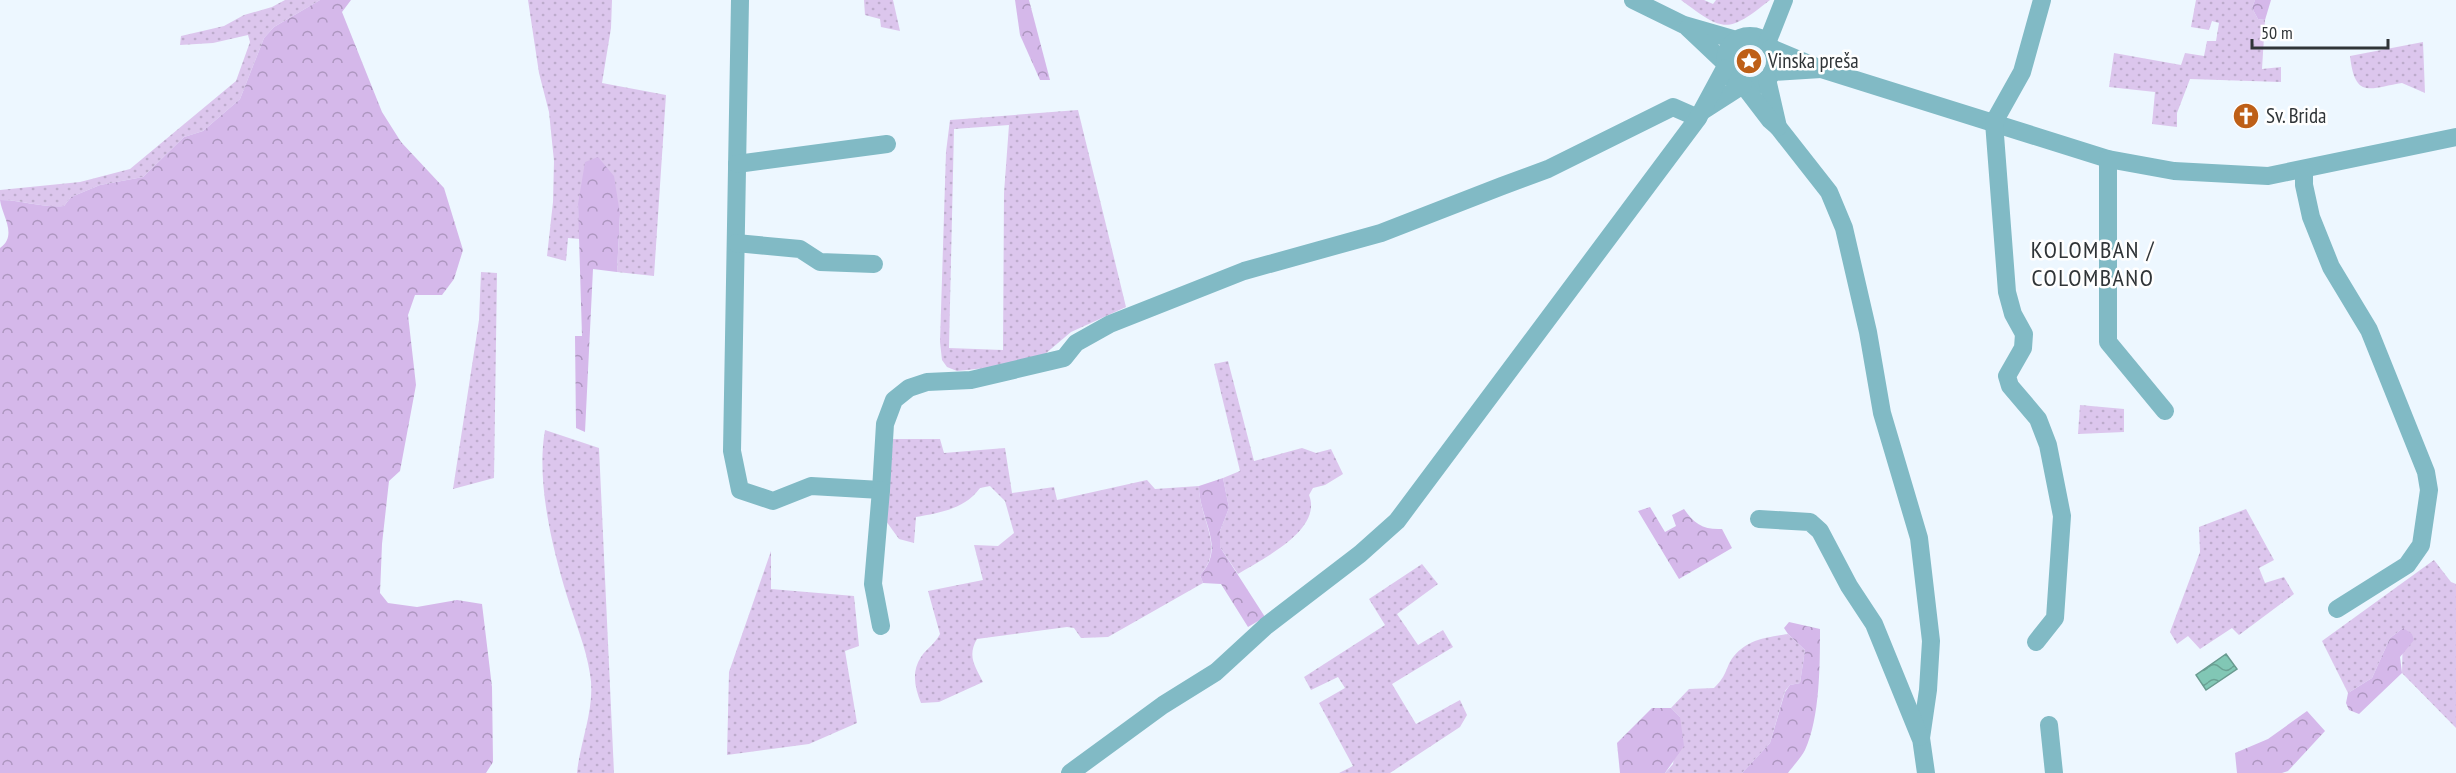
<svg xmlns="http://www.w3.org/2000/svg" width="2456" height="773" font-family="'PT Sans Narrow',sans-serif">
<defs>
<pattern id="grass-dots" width="8" height="8" patternUnits="userSpaceOnUse" patternTransform="scale(1.5)"><rect width="8" height="8" fill="#dcc6ed"/><path d="M2 2h.1M6 6h.1" fill="none" stroke="#bdabcc" stroke-width="1.8" stroke-linecap="round"/></pattern>
<pattern id="forest-crowns" width="20" height="18" patternUnits="userSpaceOnUse" patternTransform="scale(1.5)"><rect width="20" height="18" fill="#d5b8ea"/><path d="M2 6a3 3 0 1 1 6 0M12 15a3 3 0 1 1 6 0" fill="none" stroke="#ad96bf"/></pattern>
<pattern id="water-waves" width="16" height="10" patternUnits="userSpaceOnUse" patternTransform="scale(1.5)"><rect width="16" height="10" fill="#81c7b5"/><path d="M0 5q4-4 8 0t8 0" fill="none" stroke="#6aa294"/></pattern>
</defs>
<rect width="100%" height="100%" fill="#edf7ff"/>
<g fill="url(#grass-dots)" fill-rule="evenodd">
<path d="M 285,0 L 320,0 L 274,27 L 264,38 L 240,99 L 203,131 L 184,137 L 143,177 L 100,185 L 71,197 L 64,206 C 40,208 25,200 0,200 L 0,190 L 80,182 L 130,169 L 236,81 L 250,42 L 248,35 L 213,43 L 180,45 L 181,36 L 224,26 L 244,15 L 272,7 Z"/>
<polygon points="528,0 612,0 611,28 602,83 666,95 654,276 617,272 620,214 578,204 580,239 568,238 566,261 547,256 553,202 554,161 549,112 539,73"/>
<polygon points="864,0 893,0 900,31 881,27 880,19 865,15"/>
<path d="M 1681,0 L 1704,0 L 1713,4 L 1716,0 L 1770,0 C 1727,34 1724,32 1681,0 Z"/>
<polygon points="2196,0 2255,0 2252,8 2258,19 2265,20 2262,69 2281,67 2281,82 2190,79 2177,113 2177,127 2152,124 2155,92 2109,87 2114,53 2181,65 2185,53 2204,56 2207,41 2216,41 2219,23 2212,21 2209,30 2191,27"/>
<path d="M 2423,42 L 2425,93 L 2402,83 C 2370,88 2355,100 2350,56 Z"/>
<path d="M 1078,110 L 1126,307 L 1071,332 L 1045,354 L 1005,366 L 957,371 L 947,367 L 942,360 L 940,342 L 946,152 L 950,120 ZM 1009,125 L 1004,193 L 1003,350 L 949,348 L 954,129 Z"/>
<polygon points="481,272 497,273 494,478 453,489 479,320"/>
<path d="M 1228,361 L 1254,461 L 1302,448 L 1316,453 L 1331,449 L 1343,474 L 1325,485 L 1313,488 L 1309,495 C 1323,530 1262,559 1238,574 L 1220,547 L 1220,531 L 1229,508 L 1223,478 L 1240,471 L 1214,364 Z"/>
<polygon points="2080,405 2124,409 2124,432 2078,434"/>
<path d="M 545,430 L 599,448 L 614,773 L 577,773 C 580,741 596,707 590,674 C 586,647 575,622 567,596 C 552,547 536,481 545,430 Z"/>
<path d="M 893,439 L 940,439 L 944,453 L 1005,448 L 1012,493 L 1054,487 L 1057,500 L 1147,480 L 1155,489 L 1199,486 C 1199,520 1226,547 1200,575 L 1203,583 L 1108,637 L 1081,638 L 1074,628 L 1067,627 L 977,639 C 967,656 975,666 983,682 L 939,702 L 921,703 C 915,688 911,672 921,657 C 927,648 935,644 940,634 L 928,591 L 983,580 L 974,545 L 998,546 L 1014,533 L 1005,501 L 990,486 L 980,488 C 965,509 939,513 916,517 L 914,543 L 899,539 L 886,521 Z"/>
<polygon points="2246,509 2274,560 2259,568 2265,583 2284,577 2294,594 2239,635 2232,628 2200,649 2188,636 2177,644 2170,632 2200,552 2199,527"/>
<polygon points="771,551 771,589 854,596 859,646 845,651 857,723 809,744 727,755 729,672"/>
<polygon points="2434,560 2451,582 2456,584 2456,728 2402,673 2403,628 2390,638 2372,678 2348,693 2322,641"/>
<polygon points="1422,564 1438,584 1397,614 1418,645 1443,630 1453,647 1392,684 1416,724 1460,700 1467,715 1460,727 1390,773 1339,773 1353,766 1319,703 1345,688 1338,677 1311,690 1304,677 1385,625 1369,599"/>
<path d="M 1788,634 L 1805,650 L 1800,683 L 1790,685 L 1785,691 L 1770,743 L 1742,773 L 1665,773 L 1673,764 L 1680,717 L 1671,708 L 1689,689 L 1714,688 C 1728,675 1726,665 1734,656 C 1748,639 1768,637 1788,634 Z"/>
</g>
<g fill="url(#forest-crowns)">
<path d="M 320,0 L 351,0 L 342,12 L 382,112 L 401,142 L 444,188 L 463,250 L 454,279 L 442,295 L 415,295 L 408,315 L 416,385 L 400,471 L 389,481 L 382,544 L 380,593 L 388,603 L 417,607 L 457,600 L 482,604 L 492,687 L 493,762 L 486,773 L 0,773 L 0,248 C 18,235 2,216 0,200 C 23,200 41,208 64,206 L 71,197 L 100,185 L 143,177 L 184,137 L 203,131 L 240,99 L 264,38 L 274,27 Z"/>
<polygon points="1015,0 1029,0 1050,80 1040,80 1020,35"/>
<polygon points="2255,0 2271,0 2265,20 2258,19 2252,8"/>
<polygon points="598,157 614,176 620,214 617,272 593,269 585,432 576,428 575,336 582,336 578,204 585,162"/>
<path d="M 1223,478 L 1229,508 L 1220,531 L 1220,547 L 1265,617 L 1248,627 L 1221,584 L 1203,583 L 1200,575 C 1227,547 1199,520 1199,486 Z"/>
<path d="M 1650,507 L 1665,532 L 1676,526 L 1672,515 L 1684,509 C 1694,524 1704,530 1722,529 L 1732,548 L 1679,579 L 1638,511 Z"/>
<path d="M 1789,622 L 1820,629 C 1820,664 1820,718 1805,750 C 1801,758 1793,766 1788,773 L 1742,773 L 1770,743 L 1785,692 L 1790,685 L 1800,683 L 1805,650 L 1788,634 L 1784,628 Z"/>
<polygon points="2403,628 2412,634 2414,640 2400,657 2402,673 2359,714 2349,710 2346,703 2348,693 2372,678 2390,638"/>
<polygon points="1652,708 1671,708 1680,717 1684,746 1665,773 1620,773 1617,743"/>
<polygon points="2307,711 2325,731 2288,771 2282,773 2237,773 2235,753 2268,739"/>
</g>
<polygon fill="url(#water-waves)" stroke="#699b90" stroke-width="1.5" points="2226,654 2237,669 2206,690 2196,675"/>
<g fill="none" stroke-linecap="round" stroke-linejoin="round">
<g stroke="#81bac5" stroke-width="18">
<polyline points="740,0 732,451 740,490 773,501 811,486 881,490 885,424 894,400 909,388 927,382 971,380 1064,358 1076,343 1110,324 1244,271 1381,233 1502,186 1548,169 1673,107 1698,118"/>
<polyline points="1633,0 1684,25 1736,40"/>
<polyline points="1688,28 1725,63"/>
<circle cx="1750" cy="61" r="25"/>
<polyline points="1767,43 1784,0"/>
<polyline points="1771,48 1821,69 2108,159 2174,171 2268,176 2456,137"/>
<polyline points="1772,72 1821,69"/>
<polyline points="1767,79 1778,127 1829,192 1844,228 1868,332 1882,413 1919,538 1931,641 1928,690 1921,738 1926,773"/>
<polyline points="1744,86 1770,120 1778,127"/>
<polyline points="1704,110 1743,85"/>
<polyline points="2108,159 2108,342 2165,411"/>
<polyline points="737,164 887,144"/>
<polyline points="2304,171 2304,185 2311,217 2331,267 2369,330 2426,472 2429,490 2421,545 2407,565 2337,609"/>
<polyline points="736,243 800,249 820,262 874,264"/>
<polyline points="881,490 873,584 881,626"/>
<polyline points="1759,519 1810,522 1820,531 1849,586 1874,624 1920,737"/>
<polyline points="2036,642 2055,618 2062,516 2048,445 2038,419 2010,386 2007,376 2023,348 2024,334 2013,314 2007,292 1994,122 2022,72 2042,0"/>
<polyline points="2049,725 2054,773"/>
<polyline points="1070,773 1163,705 1216,672 1266,626 1360,554 1397,521 1698,118 1725,68"/>
</g>
</g>
<defs>
<symbol id="sight-disc" viewBox="-11 -11 22 22"><circle r="9.5" fill="#be5f17" stroke="#fff"/><path d="M0-6L1.8-2.2L6-1.7L2.9 1.2L3.7 5.4L0 3.3L-3.7 5.4L-2.9 1.2L-6-1.7L-1.8-2.2Z" fill="#fff"/></symbol>
<symbol id="church-disc" viewBox="-11 -11 22 22"><circle r="9.5" fill="#be5f17" stroke="#fff"/><path d="M-1.2-6h2.4v3.5h3.3v2.4h-3.3V6h-2.4V-.1h-3.3v-2.4h3.3Z" fill="#fff"/></symbol>
</defs>
<g fill-rule="evenodd">
<use href="#sight-disc" x="1734" y="46" width="30" height="30"/>
<use href="#church-disc" x="2231" y="101" width="30" height="30"/>
</g>
<g text-anchor="middle" stroke-width="5" stroke-linejoin="round" paint-order="stroke">
<g font-size="21" fill="#303538" stroke="#fff" text-anchor="start">
<text x="1768" y="68">Vinska preša</text>
<text x="2266" y="123">Sv. Brida</text>
</g>
<g font-size="24" letter-spacing="1.5" fill="#303538" stroke="#fff">
<text x="2093" y="258">KOLOMBAN /<tspan x="2093" dy="28">COLOMBANO</tspan></text>
</g>
</g>
<path d="M2252 39v9h136v-9" fill="none" stroke="#303538" stroke-width="3"/>
<text x="2261" y="39" font-size="18" fill="#303538" stroke="#ffffff" stroke-width="4.5" paint-order="stroke">50 m</text>
</svg>
